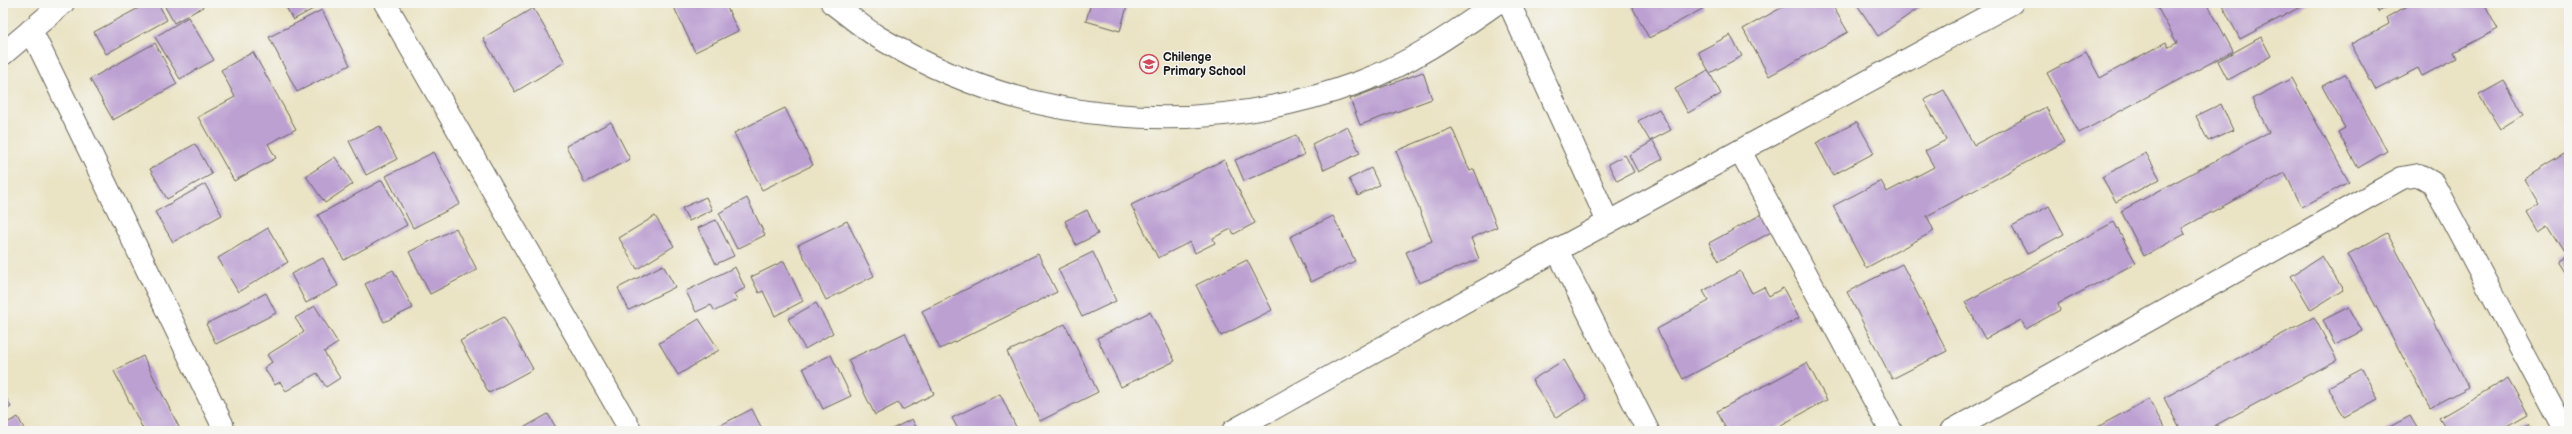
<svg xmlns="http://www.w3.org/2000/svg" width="2572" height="434" font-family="'Balsamiq Sans',sans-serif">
<rect width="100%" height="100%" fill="#f6f6f2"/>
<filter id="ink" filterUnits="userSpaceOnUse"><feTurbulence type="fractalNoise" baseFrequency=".025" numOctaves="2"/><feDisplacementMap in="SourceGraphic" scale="8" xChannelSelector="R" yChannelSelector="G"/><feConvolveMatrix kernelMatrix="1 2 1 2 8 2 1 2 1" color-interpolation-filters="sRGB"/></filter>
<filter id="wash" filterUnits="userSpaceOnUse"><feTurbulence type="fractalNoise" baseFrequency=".012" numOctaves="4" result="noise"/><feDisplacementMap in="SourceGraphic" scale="16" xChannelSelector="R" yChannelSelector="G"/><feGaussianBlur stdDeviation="0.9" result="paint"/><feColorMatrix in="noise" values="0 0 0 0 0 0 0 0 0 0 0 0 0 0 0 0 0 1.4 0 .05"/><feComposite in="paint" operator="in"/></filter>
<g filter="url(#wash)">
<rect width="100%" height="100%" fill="#eae3c4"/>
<g id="blocks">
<g fill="#bca0d2">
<polygon points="148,3 158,3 167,20 106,54 94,32"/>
<polygon points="163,3 200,3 203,7 174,23"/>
<polygon points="284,3 324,3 293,20"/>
<polygon points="672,3 725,3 738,31 695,52"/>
<polygon points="1091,3 1128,3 1120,31 1086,21"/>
<polygon points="1630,3 1701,3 1704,8 1649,38"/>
<polygon points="1790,3 1831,3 1848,32 1769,76 1743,29"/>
<polygon points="1856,3 1926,3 1878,36"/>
<polygon points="2155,3 2207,3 2233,51 2079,133 2047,73 2086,52 2100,78 2166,42 2169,47 2177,43"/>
<polygon points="2221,3 2308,3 2240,39"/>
<polygon points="2374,3 2396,3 2378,12"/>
<polygon points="2413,3 2484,3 2498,29 2454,52 2457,58 2422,76 2418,68 2376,90 2351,44 2389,24 2387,17"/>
<polygon points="533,8 565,62 515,92 483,38"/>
<polygon points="322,10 350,65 297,92 269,37"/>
<polygon points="188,17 214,60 180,79 155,37"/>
<polygon points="1730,35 1742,56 1710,73 1698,52"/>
<polygon points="2261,37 2271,56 2228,80 2218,61"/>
<polygon points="155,43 177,84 113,120 90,79"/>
<polygon points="253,52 296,129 268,144 276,158 234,181 198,117 235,97 221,70"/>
<polygon points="1708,70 1721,94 1688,113 1675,89"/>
<polygon points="1423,72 1432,99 1360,125 1350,99"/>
<polygon points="2345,74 2387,151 2358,168 2338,132 2345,128 2322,86"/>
<polygon points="2292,78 2349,182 2302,207 2285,173 2182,228 2185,234 2144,256 2121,211 2269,132 2252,99"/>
<polygon points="2504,81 2524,114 2500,129 2479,95"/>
<polygon points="1944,90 1974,145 2046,107 2064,142 1927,216 1934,231 1866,268 1833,206 1881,181 1887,192 1934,167 1925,151 1946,140 1924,100"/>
<polygon points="2221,104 2233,130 2208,141 2196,116"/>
<polygon points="785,108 813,165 762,190 734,133"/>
<polygon points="1659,109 1671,130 1650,141 1638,121"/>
<polygon points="611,122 630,159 585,183 566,146"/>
<polygon points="1857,122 1874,153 1833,175 1816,143"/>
<polygon points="380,126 397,159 366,175 349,141"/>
<polygon points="1347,126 1360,153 1324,170 1312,144"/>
<polygon points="1452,128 1470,171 1474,169 1497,227 1471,238 1479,259 1419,283 1406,252 1432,241 1396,151"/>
<polygon points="1296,135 1304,155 1244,181 1235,160"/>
<polygon points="1653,141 1663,159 1638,172 1629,155"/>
<polygon points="195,144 212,174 167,199 150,169"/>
<polygon points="2569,151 2569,278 2559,262 2567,257 2547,225 2538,231 2527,212 2539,204 2524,179"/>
<polygon points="434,152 460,204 413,228 386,176"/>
<polygon points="2146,153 2160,179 2116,202 2102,177"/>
<polygon points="1625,155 1634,172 1617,181 1608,164"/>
<polygon points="335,157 353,184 325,203 306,176"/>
<polygon points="1224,160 1255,223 1234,234 1231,229 1213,238 1215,243 1195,253 1190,242 1158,258 1131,205"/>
<polygon points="1371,168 1379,185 1358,196 1349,179"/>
<polygon points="382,180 407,225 344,260 318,215"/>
<polygon points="205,184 222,215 173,242 155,212"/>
<polygon points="706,197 712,210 689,221 682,208"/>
<polygon points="747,198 765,235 737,249 719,213"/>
<polygon points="2049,206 2064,234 2027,254 2012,226"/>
<polygon points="1087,210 1098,234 1076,245 1065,221"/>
<polygon points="1764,213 1773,231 1719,261 1709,243"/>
<polygon points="655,216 674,246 637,269 619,238"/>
<polygon points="1333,216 1355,261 1311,282 1290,237"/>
<polygon points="716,220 734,256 716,264 698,228"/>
<polygon points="847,221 874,276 826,300 798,245"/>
<polygon points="2114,222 2136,263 2058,304 2060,310 2026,329 2021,320 1985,339 1965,302"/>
<polygon points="268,228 288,262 238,292 218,258"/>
<polygon points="456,228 477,270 430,294 409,252"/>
<polygon points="2387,233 2469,387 2430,408 2348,254"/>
<polygon points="1093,252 1116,301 1082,317 1058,269"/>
<polygon points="1038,254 1057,292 940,349 922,311"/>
<polygon points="2322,256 2343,290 2311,310 2291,276"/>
<polygon points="323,258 338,286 306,303 291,274"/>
<polygon points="1247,260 1272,310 1221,336 1196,285"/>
<polygon points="784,261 803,301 775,316 763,291 759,293 751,277"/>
<polygon points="1902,264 1947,351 1892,379 1847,292"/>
<polygon points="663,265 675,287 629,310 618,288"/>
<polygon points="735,267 745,288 734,294 737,300 715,311 711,305 696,312 686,291"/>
<polygon points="393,270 413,308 384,322 365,284"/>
<polygon points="1740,271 1752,293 1764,287 1769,296 1783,288 1799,318 1683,379 1657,329 1709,301 1703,291"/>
<polygon points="266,293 276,313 216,344 206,324"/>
<polygon points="816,303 833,333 805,349 788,319"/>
<polygon points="315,306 338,343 324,352 340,378 326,387 317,373 286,391 280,382 275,385 264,368 272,362 267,355 304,332 295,318"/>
<polygon points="2349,307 2362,331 2335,345 2323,320"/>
<polygon points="1150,312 1175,361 1121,387 1097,338"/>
<polygon points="504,317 533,369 489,393 460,341"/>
<polygon points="2314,317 2337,360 2205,431 2181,431 2164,398"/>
<polygon points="699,319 719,350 678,375 659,343"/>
<polygon points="1065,324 1098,392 1040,421 1007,352"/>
<polygon points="905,333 934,394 902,410 898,403 875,415 848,360"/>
<polygon points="831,355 851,396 823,409 803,368"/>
<polygon points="143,356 181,431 144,431 114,371"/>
<polygon points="1564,360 1587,399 1556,418 1532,380"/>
<polygon points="1807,363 1827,400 1770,431 1727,431 1717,411"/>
<polygon points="2362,369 2378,399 2344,417 2328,387"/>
<polygon points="2508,378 2528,414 2498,431 2447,431 2439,418"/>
<polygon points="3,392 11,407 3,411"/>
<polygon points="1000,394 1018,431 959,431 952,418"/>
<polygon points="2149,399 2166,431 2090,431"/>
<polygon points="752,409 763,431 709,431"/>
<polygon points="548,414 558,431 518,431"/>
<polygon points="2410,416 2419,431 2382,431"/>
<polygon points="18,417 25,431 3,431 3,425"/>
<polygon points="912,419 918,431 888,431"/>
<polygon points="2529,423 2534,431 2516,431"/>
</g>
</g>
</g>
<g filter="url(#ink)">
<use href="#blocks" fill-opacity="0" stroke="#646257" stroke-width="1"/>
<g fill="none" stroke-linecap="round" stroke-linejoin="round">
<defs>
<g id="street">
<polyline points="385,3 631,431"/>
<path d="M 832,3 C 847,14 862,27 878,37 C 1025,126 1199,141 1360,82 C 1410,64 1454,33 1497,3"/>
<polyline points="1509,3 1608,222"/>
<polyline points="31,30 222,424 223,431"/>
<polyline points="3,54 63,3"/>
<polyline points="1740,151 1891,431"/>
<polyline points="1557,250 1648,431"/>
<polyline points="1951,431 2402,178 2419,175 2433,183 2565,431"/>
</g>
<polyline id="secondary" points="1233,431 1557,250 2012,3"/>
</defs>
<use href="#street" stroke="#646257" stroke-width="24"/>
<use href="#secondary" stroke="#646257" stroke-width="24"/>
<use href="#street" stroke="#fff" stroke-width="22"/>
<use href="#secondary" stroke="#fff" stroke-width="22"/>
</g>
</g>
<defs>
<symbol id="school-ring" viewBox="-11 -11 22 22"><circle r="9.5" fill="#f6f6f2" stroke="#d1495b" stroke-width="1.5"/><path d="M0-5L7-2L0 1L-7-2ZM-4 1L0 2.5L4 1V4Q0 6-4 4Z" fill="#d1495b"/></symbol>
</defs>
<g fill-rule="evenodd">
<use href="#school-ring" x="1138" y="53" width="22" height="22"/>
</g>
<g text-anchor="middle" stroke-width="3" stroke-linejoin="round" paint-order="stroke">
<g font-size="12" font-weight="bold" fill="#1c1c1c" stroke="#f6f6f2" text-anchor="start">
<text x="1163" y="61">Chilenge<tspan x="1163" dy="14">Primary School</tspan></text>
</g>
</g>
<rect width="2572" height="434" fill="none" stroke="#f6f6f2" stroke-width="16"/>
</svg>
